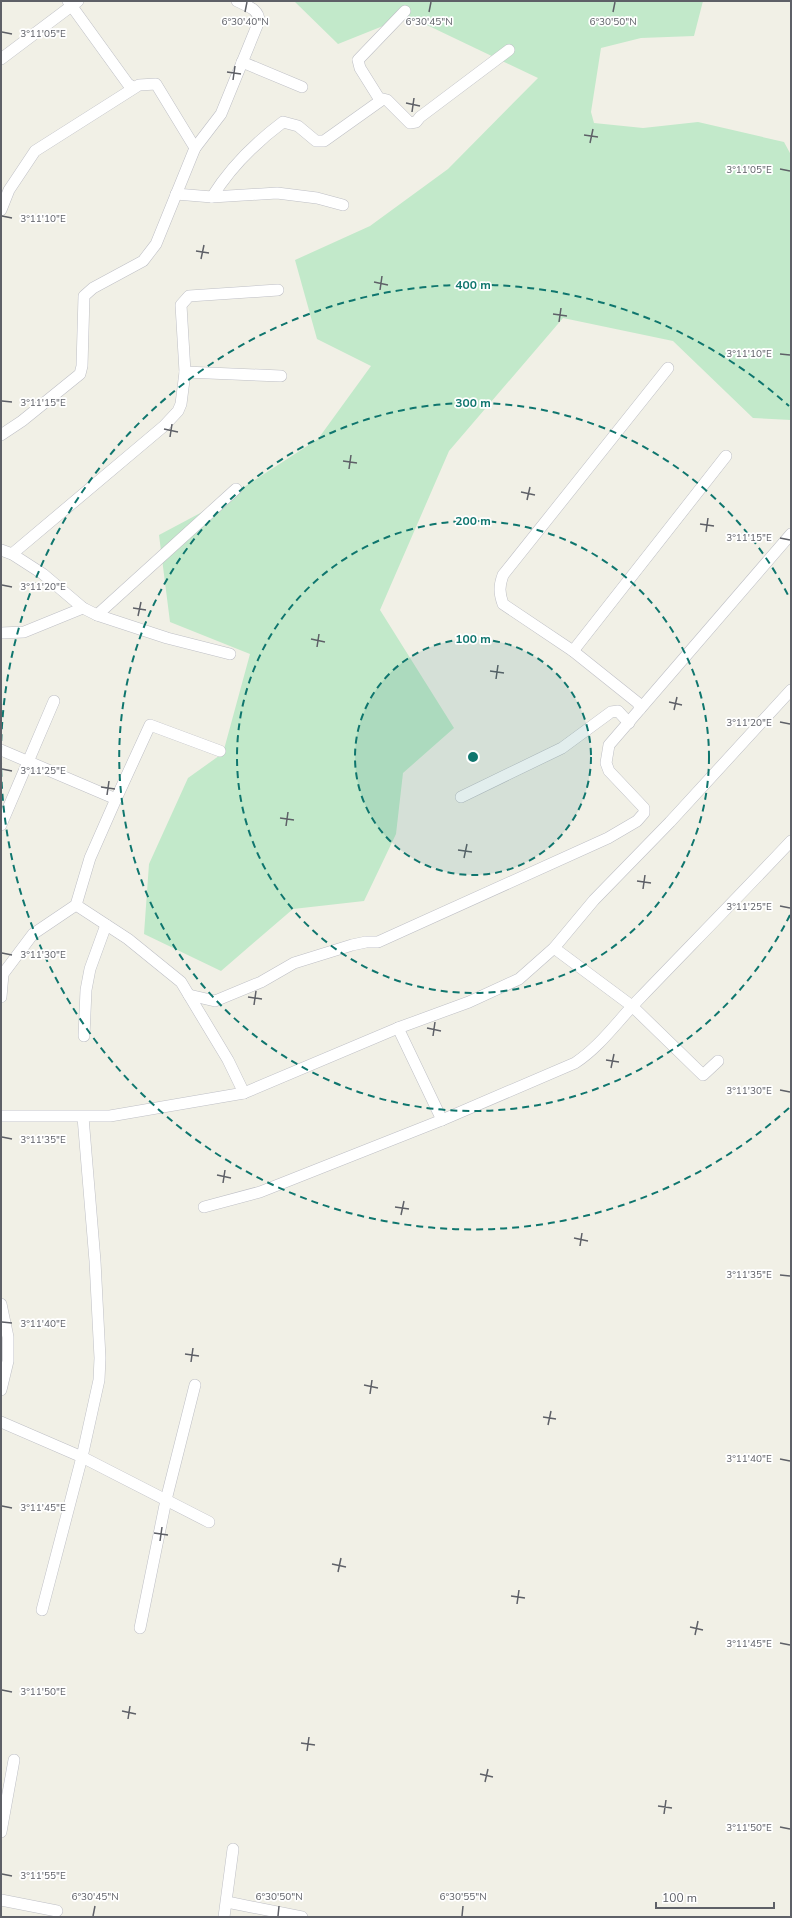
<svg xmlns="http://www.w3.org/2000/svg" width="792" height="1918" font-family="'Nunito Sans',sans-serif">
<rect width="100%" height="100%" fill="#f1f0e6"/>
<polygon fill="#c2e9ca" points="294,1 703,1 694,36 641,38 601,48 591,112 594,123 643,128 698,122 784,142 791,155 791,420 753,418 673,341 563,318 449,451 380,610 454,728 403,773 396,834 364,901 293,909 221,971 144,934 149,864 188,778 223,753 250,654 170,622 159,535 221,502 318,439 371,366 317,339 295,260 370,226 448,169 538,78 408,16 338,44"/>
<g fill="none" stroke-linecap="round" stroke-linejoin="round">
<defs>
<g id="minor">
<polyline points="68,1 128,84 133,87"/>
<polyline points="1,59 78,1"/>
<polyline points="242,62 302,87"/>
<polyline points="380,100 360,68 358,60 405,11"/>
<polyline points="176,194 212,197 277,193 317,198 343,205"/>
<path d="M 212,197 C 230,168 255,143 283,122 L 298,126 L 316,141 L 324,141 L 383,99 L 387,100 L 410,123 L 416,122 L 420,117 L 509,50"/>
<polyline points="1,210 9,190 35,151 139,85 156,84 195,148"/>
<polyline points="185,372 281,376"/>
<path d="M 1,435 L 22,421 L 80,374 L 82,366 L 84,296 L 93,288 L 143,261 L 156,244 L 195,148 L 221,114 L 259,21 C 259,9 247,6 237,1"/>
<polyline points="1,550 12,554 43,574 83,608 97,615 167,638 230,654"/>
<polyline points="12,554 164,426 178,411 181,404 185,372 181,305 189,296 278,290"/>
<polyline points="97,615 236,489"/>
<polyline points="1,633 24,632 83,608"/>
<polyline points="573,651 726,456"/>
<path d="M 640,709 L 638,703 L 573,651 L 503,604 C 499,593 499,586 503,575 L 668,368"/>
<polyline points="1,750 116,799"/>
<polyline points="461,797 562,748 611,712 618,711 629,723"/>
<polyline points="1,825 54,701"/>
<polyline points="76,905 128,939 181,982 228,1060 244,1093"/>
<polyline points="554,948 632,1006 703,1075 718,1061"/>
<polyline points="189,995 215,1001 261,982 294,963 352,945 366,942 378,942 608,838 637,821 644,813 644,808 609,771 606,763 609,745 791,534"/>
<polyline points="1,997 3,974 33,934 76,905 90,858 116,799 150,725 220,751"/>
<polyline points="398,1028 442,1120"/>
<polyline points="84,1036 86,990 90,969 106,925"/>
<polyline points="1,1116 110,1116 244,1093 398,1028 469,1002 519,979 554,948 594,900 670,822 791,690"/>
<path d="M 204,1207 L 260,1192 L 442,1120 L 575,1063 C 601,1046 619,1019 641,997 C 691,945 742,893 791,841"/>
<polyline points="1,1304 8,1337 8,1361 1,1390"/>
<polyline points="1,1422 82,1457 209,1522"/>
<polyline points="42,1610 82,1457 99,1380 100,1358 95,1261 83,1117"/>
<polyline points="140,1628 166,1500 195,1385"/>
<polyline points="1,1832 14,1760"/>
<polyline points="1,1900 57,1911"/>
<polyline points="227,1902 302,1917"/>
<polyline points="224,1917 233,1849"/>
</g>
</defs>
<use href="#minor" stroke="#bebfc5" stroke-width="12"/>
<use href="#minor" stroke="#fff" stroke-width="11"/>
</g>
<path fill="none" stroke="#5e6067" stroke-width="1.5" d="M 245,12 L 247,2M 429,12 L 431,2M 613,12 L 615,2M 2,32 L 12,34M 227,72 L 241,74M 233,80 L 235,66M 406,103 L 420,106M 412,112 L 414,98M 584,135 L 598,137M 590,143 L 593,129M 780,169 L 790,171M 2,216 L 12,218M 196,251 L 209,253M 201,259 L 204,245M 374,282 L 388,285M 380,290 L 382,276M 553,314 L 567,316M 559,322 L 561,308M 780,354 L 790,355M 2,401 L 12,402M 164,429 L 178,432M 170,437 L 172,424M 343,461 L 357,463M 349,469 L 351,455M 521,492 L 535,495M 527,500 L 530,487M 700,524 L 714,526M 706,532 L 708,518M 780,538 L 790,540M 2,585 L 12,587M 133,608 L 146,610M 138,616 L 141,602M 311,639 L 325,642M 317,647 L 319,634M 490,671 L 504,673M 496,679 L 498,665M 669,702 L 682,705M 674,710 L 677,697M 780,722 L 790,724M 2,769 L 12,771M 101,787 L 115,789M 107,795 L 109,781M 280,818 L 294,820M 286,826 L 288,812M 458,850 L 472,852M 464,858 L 467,844M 637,881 L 651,883M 643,889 L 645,875M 780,906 L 790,908M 2,953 L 12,955M 248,997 L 262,999M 254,1005 L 256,991M 427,1028 L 441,1031M 433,1036 L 435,1022M 606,1060 L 619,1062M 611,1068 L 614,1054M 780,1090 L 790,1092M 2,1137 L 12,1139M 217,1175 L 231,1178M 223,1183 L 225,1170M 395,1207 L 409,1209M 401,1215 L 404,1201M 574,1238 L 588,1241M 580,1246 L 582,1233M 780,1275 L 790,1276M 2,1322 L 12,1323M 185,1354 L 199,1356M 191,1362 L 193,1348M 364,1385 L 378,1388M 370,1394 L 372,1380M 543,1417 L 556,1419M 548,1425 L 551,1411M 780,1459 L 790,1461M 2,1506 L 12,1508M 154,1533 L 168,1535M 160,1541 L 162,1527M 332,1564 L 346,1567M 338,1572 L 341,1558M 511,1596 L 525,1598M 517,1604 L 519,1590M 690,1627 L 703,1630M 695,1635 L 698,1621M 780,1643 L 790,1645M 2,1690 L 12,1692M 122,1711 L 136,1714M 128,1719 L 130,1706M 301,1743 L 315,1745M 307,1751 L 309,1737M 480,1774 L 493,1777M 485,1782 L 488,1769M 658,1806 L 672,1808M 664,1814 L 666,1800M 780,1827 L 790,1829M 2,1874 L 12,1876M 93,1916 L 95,1906M 278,1916 L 279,1906M 462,1916 L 463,1906"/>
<circle cx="473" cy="757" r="118" fill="#0f766e" fill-opacity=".12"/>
<g fill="none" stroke="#0f766e" stroke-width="2" stroke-dasharray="7 5">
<circle cx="473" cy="757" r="118"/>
<circle cx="473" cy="757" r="236"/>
<path d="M790 915A354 354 0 1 1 790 599"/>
<path d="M789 1108A472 472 0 0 1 1 761M1 753A472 472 0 0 1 789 406"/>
</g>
<g font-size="10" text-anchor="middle" fill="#5e6067" stroke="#fff" stroke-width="3.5" stroke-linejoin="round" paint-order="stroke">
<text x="245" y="25">6°30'40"N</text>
<text x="429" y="25">6°30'45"N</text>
<text x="613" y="25">6°30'50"N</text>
<text x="43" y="37">3°11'05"E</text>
<text x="749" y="173">3°11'05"E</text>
<text x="43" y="222">3°11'10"E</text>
<text x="749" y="357">3°11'10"E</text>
<text x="43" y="406">3°11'15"E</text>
<text x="749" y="541">3°11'15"E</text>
<text x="43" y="590">3°11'20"E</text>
<text x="749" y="726">3°11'20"E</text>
<text x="43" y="774">3°11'25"E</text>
<text x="749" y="910">3°11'25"E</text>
<text x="43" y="958">3°11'30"E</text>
<text x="749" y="1094">3°11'30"E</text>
<text x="43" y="1143">3°11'35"E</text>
<text x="749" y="1278">3°11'35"E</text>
<text x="43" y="1327">3°11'40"E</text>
<text x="749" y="1462">3°11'40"E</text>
<text x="43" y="1511">3°11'45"E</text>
<text x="749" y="1647">3°11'45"E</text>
<text x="43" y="1695">3°11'50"E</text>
<text x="749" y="1831">3°11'50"E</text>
<text x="43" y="1879">3°11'55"E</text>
<text x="95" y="1900">6°30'45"N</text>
<text x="279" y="1900">6°30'50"N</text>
<text x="463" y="1900">6°30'55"N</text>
</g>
<circle cx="473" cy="757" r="6" fill="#0f766e" stroke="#fff" stroke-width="2"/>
<g font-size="12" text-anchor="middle" font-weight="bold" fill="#0f766e" stroke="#fff" stroke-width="3.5" stroke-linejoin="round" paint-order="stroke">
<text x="473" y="289">400 m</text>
<text x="473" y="407">300 m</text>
<text x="473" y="525">200 m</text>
<text x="473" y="643">100 m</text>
</g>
<rect width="792" height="1918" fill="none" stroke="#5e6067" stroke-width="4"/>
<path d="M656 1902v6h118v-6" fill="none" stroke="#5e6067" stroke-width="2"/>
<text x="662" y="1902" font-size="12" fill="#5e6067" stroke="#ffffff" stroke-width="3" paint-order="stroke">100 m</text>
</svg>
